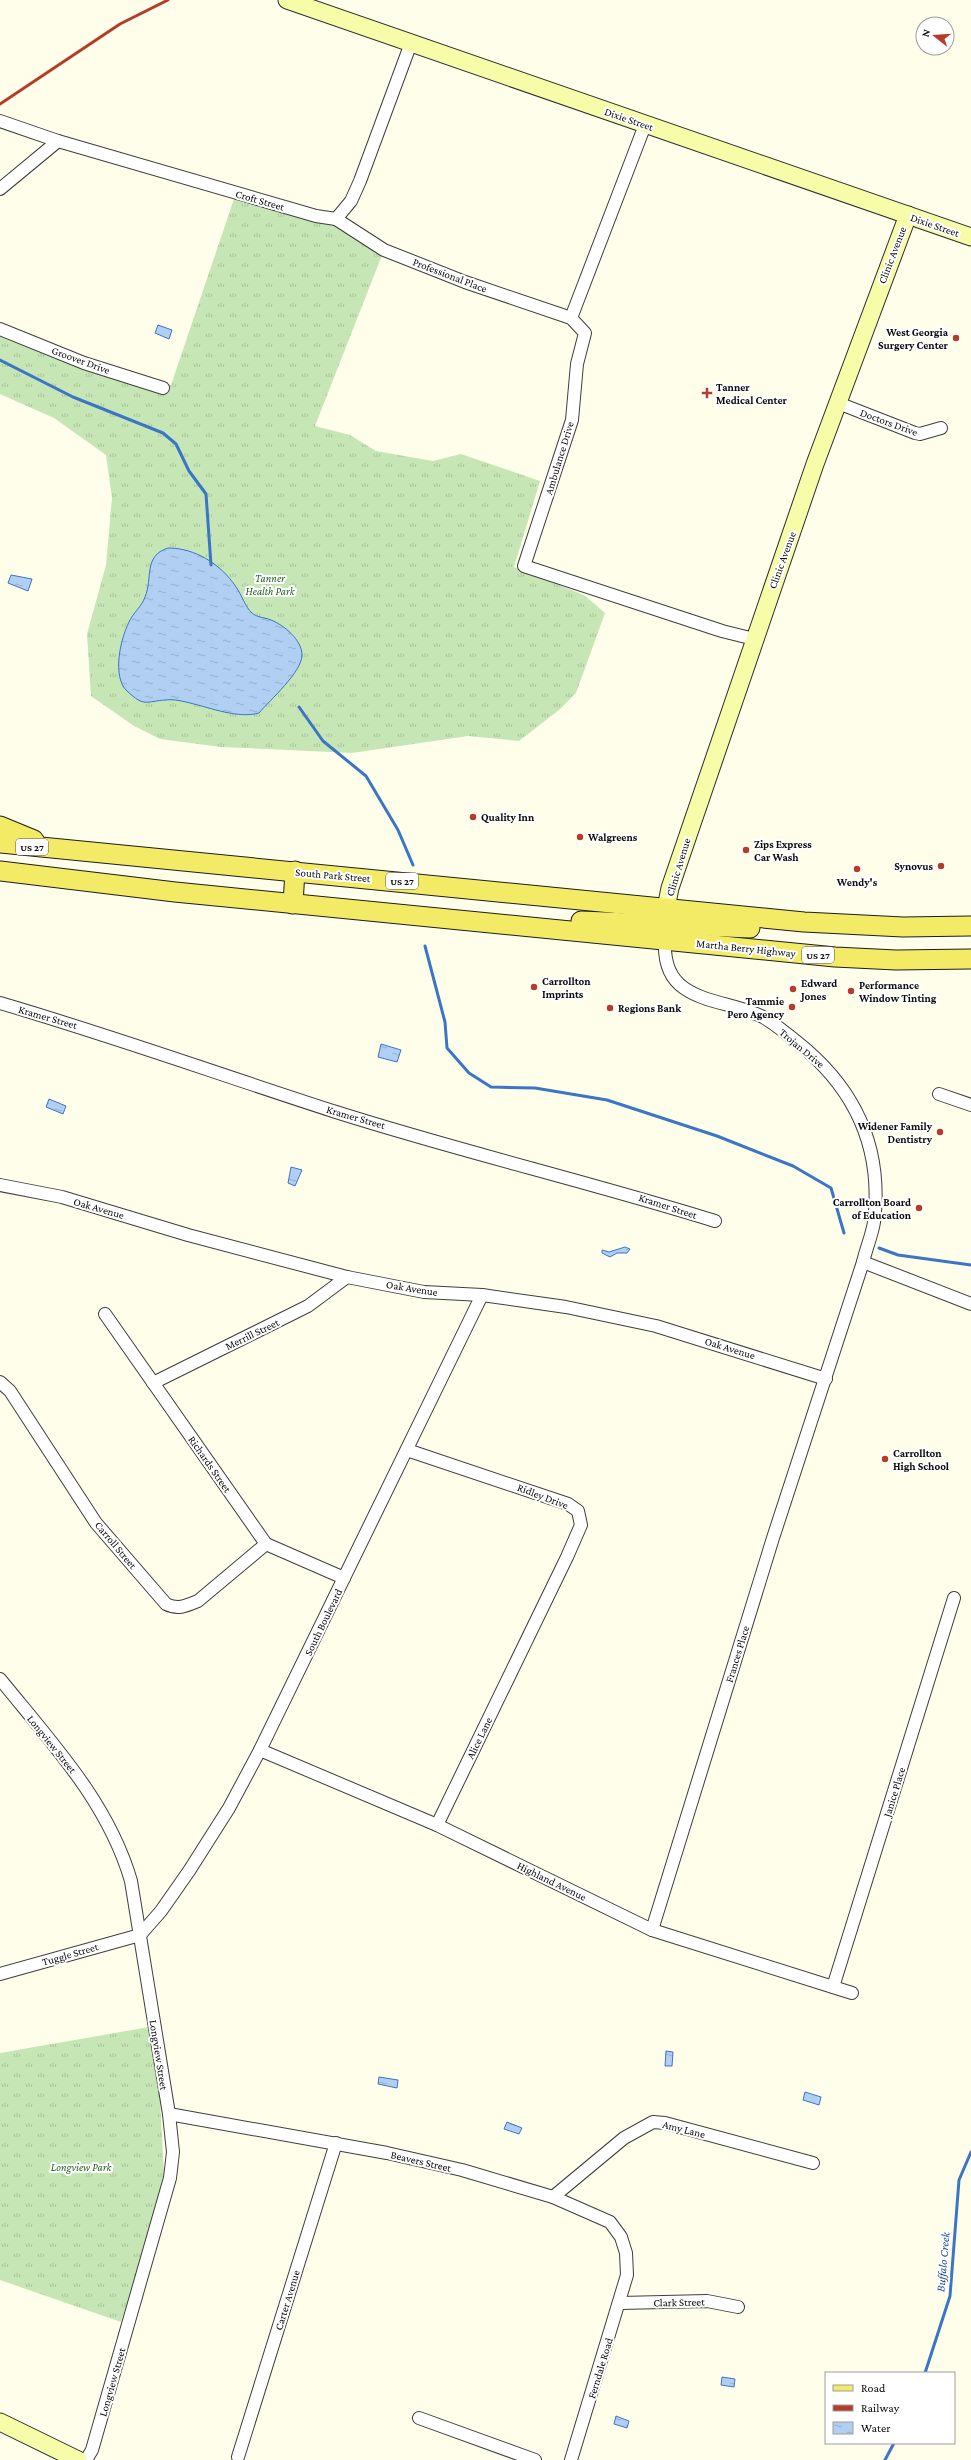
<svg xmlns="http://www.w3.org/2000/svg" width="971" height="2460" font-family="'Crimson Pro',serif">
<defs>
<pattern id="grass-tufts" width="24" height="20" patternUnits="userSpaceOnUse"><rect width="24" height="20" fill="#c6e6b6"/><path d="M3 7l-1-3M5 7V3M7 7l1-3M15 17l-1-3M17 17v-4M19 17l1-3" fill="none" stroke="#a9c49b"/></pattern>
<pattern id="water-ripples" width="26" height="14" patternUnits="userSpaceOnUse"><rect width="26" height="14" fill="#b1cef3"/><path d="M2 4q2-2 4 0t4 0M15 11q2-2 4 0t4 0" fill="none" stroke="#97b0cf"/></pattern>
</defs>
<rect width="100%" height="100%" fill="#fefeea"/>
<g fill="url(#grass-tufts)">
<polygon points="236,193 336,219 384,250 315,426 350,435 376,451 433,461 461,454 540,481 514,567 584,595 605,613 576,693 559,710 519,741 468,736 352,753 221,747 160,739 134,726 91,696 87,634 106,565 112,498 106,455 54,418 0,394 0,330 123,376 171,385"/>
<polygon points="149,2027 160,2100 164,2174 155,2213 121,2322 0,2280 0,2053"/>
</g>
<g fill="url(#water-ripples)" stroke="#3b75c7">
<polygon points="158,325 172,330 169,339 155,333"/>
<path d="M 168,548 C 195,548 221,564 236,587 C 242,595 245,607 252,613 C 258,618 264,617 271,620 C 284,625 302,640 302,655 C 302,672 270,700 259,713 C 239,719 211,708 190,703 C 182,701 174,699 166,700 C 146,701 145,708 127,691 C 112,677 120,640 129,622 C 133,613 142,606 145,597 C 153,578 143,556 168,548 Z"/>
<polygon points="11,575 32,579 28,591 8,583"/>
<polygon points="381,1044 401,1050 397,1062 378,1057"/>
<polygon points="49,1099 66,1106 63,1114 46,1107"/>
<polygon points="291,1167 302,1170 295,1186 288,1183"/>
<polygon points="625,1247 630,1249 627,1253 617,1253 610,1257 602,1253 602,1250 609,1252"/>
<polygon points="666,2051 673,2052 672,2066 665,2066"/>
<polygon points="379,2077 398,2080 397,2088 378,2084"/>
<polygon points="805,2092 821,2097 819,2105 803,2100"/>
<polygon points="507,2122 522,2128 519,2134 504,2129"/>
<polygon points="722,2377 735,2379 734,2387 721,2385"/>
<polygon points="616,2416 629,2421 627,2428 614,2424"/>
</g>
<g fill="none" stroke-linecap="round" stroke-linejoin="round">
<g stroke="#3b75c7" stroke-width="3">
<polyline points="0,360 73,397 163,433 176,444 189,471 206,494 211,565"/>
<polyline points="299,707 323,741 366,776 398,830 413,865"/>
<polyline points="425,946 445,1022 447,1048 469,1073 491,1087 535,1088 607,1100 717,1136 793,1166 831,1188 844,1233"/>
<polyline points="879,1248 898,1255 971,1265"/>
<polyline points="925,2373 950,2296 959,2180 971,2152"/>
<polyline points="885,2460 894,2443"/>
</g>
<defs>
<g id="street">
<polyline points="0,121 58,141 316,216 336,219 384,250 465,282 571,318 585,333 577,364 572,420 524,566 722,631 754,639"/>
<polyline points="0,189 58,141"/>
<polyline points="336,219 351,201 360,181 411,43"/>
<polyline points="571,318 645,125"/>
<polyline points="0,329 84,363 163,388"/>
<polyline points="838,403 915,433 920,434 941,428"/>
<path d="M 0,1003 C 113,1036 224,1076 336,1112 C 462,1152 590,1182 715,1221"/>
<polyline points="939,1094 971,1105"/>
<polyline points="0,1185 62,1197 188,1235 347,1277 424,1292 482,1295 566,1307 656,1326 826,1379"/>
<polyline points="863,1262 971,1304"/>
<polyline points="105,1314 266,1544 344,1578"/>
<path d="M 0,1382 L 10,1391 L 96,1523 L 166,1604 C 178,1610 186,1606 198,1601 L 266,1544"/>
<polyline points="153,1383 308,1306 347,1277"/>
<polyline points="407,1450 568,1504 578,1511 581,1525 567,1557 437,1825"/>
<path d="M 0,1679 C 51,1742 108,1802 131,1881 L 169,2114 L 173,2152 L 170,2178 L 92,2450 L 86,2460"/>
<polyline points="260,1750 437,1825 652,1930 852,1993"/>
<path d="M 652,1930 L 773,1538 L 863,1262 C 866,1249 872,1235 874,1222 C 883,1147 855,1088 797,1042 C 786,1033 775,1024 763,1017 C 738,1004 707,1004 684,988 C 668,977 664,958 665,940"/>
<polyline points="0,1974 140,1935 161,1911 189,1871 229,1808 260,1750 482,1295"/>
<polyline points="833,1987 954,1598"/>
<polyline points="169,2114 387,2153 462,2170 553,2197 610,2222 621,2237 626,2253 627,2275 571,2460"/>
<polyline points="553,2197 624,2138 653,2122 665,2123 813,2163"/>
<polyline points="620,2303 707,2301 738,2307"/>
<polyline points="419,2418 535,2460"/>
<polyline points="238,2457 336,2143"/>
</g>
<g id="secondary">
<polyline points="287,0 971,237"/>
<polyline points="666,908 670,888 815,464 908,215"/>
<polyline points="0,2422 78,2460"/>
</g>
<g id="primary">
<polyline points="0,826 34,840"/>
<polyline points="0,843 804,922 903,927 971,926"/>
<polyline points="0,871 175,892 835,957 896,960 971,959"/>
<polyline points="293,904 295,871"/>
<polyline points="581,921 750,928"/>
</g>
</defs>
<use href="#street" stroke="#3e3e3e" stroke-width="14"/>
<use href="#secondary" stroke="#2d2d2d" stroke-width="19"/>
<use href="#primary" stroke="#1c1c1c" stroke-width="21"/>
<use href="#street" stroke="#fff" stroke-width="12"/>
<use href="#secondary" stroke="#f6fca7" stroke-width="17"/>
<use href="#primary" stroke="#f3ea65" stroke-width="19"/>
<polyline stroke="#b43c29" stroke-width="3" points="0,104 120,24 168,0"/>
</g>
<g fill="#b43c29" stroke="#fff" stroke-width="1.5">
<circle cx="956" cy="338" r="4"/>
<path d="M705 387h4v4h4v4h-4v4h-4v-4h-4v-4h4z"/>
<circle cx="473" cy="817" r="4"/>
<circle cx="580" cy="837" r="4"/>
<circle cx="746" cy="850" r="4"/>
<circle cx="941" cy="866" r="4"/>
<circle cx="857" cy="869" r="4"/>
<circle cx="534" cy="987" r="4"/>
<circle cx="793" cy="989" r="4"/>
<circle cx="851" cy="991" r="4"/>
<circle cx="792" cy="1007" r="4"/>
<circle cx="610" cy="1008" r="4"/>
<circle cx="940" cy="1132" r="4"/>
<circle cx="919" cy="1208" r="4"/>
<circle cx="885" cy="1459" r="4"/>
</g>
<g text-anchor="middle" stroke-width="4" stroke-linejoin="round" paint-order="stroke">
<g fill="#fff" stroke="#545454" stroke-width="1">
<rect x="16" y="839" width="32" height="16" rx="3"/>
<rect x="386" y="873" width="32" height="16" rx="3"/>
<rect x="802" y="947" width="32" height="16" rx="3"/>
</g>
<g font-size="10" font-weight="bold" fill="#0b0b0b">
<text x="32" y="851">US 27</text>
<text x="402" y="885">US 27</text>
<text x="818" y="959">US 27</text>
</g>
<g font-size="11" fill="#0b0b0b" stroke="#fff">
<text transform="translate(629 119) rotate(19)" y="4">Dixie Street</text>
<text transform="translate(260 200) rotate(16)" y="4">Croft Street</text>
<text transform="translate(935 225) rotate(19)" y="4">Dixie Street</text>
<text transform="translate(892 255) rotate(-69)" y="4">Clinic Avenue</text>
<text transform="translate(450 275) rotate(21)" y="4">Professional Place</text>
<text transform="translate(81 360) rotate(20)" y="4">Groover Drive</text>
<text transform="translate(889 422) rotate(20)" y="4">Doctors Drive</text>
<text transform="translate(559 458) rotate(-73)" y="4">Ambulance Drive</text>
<text transform="translate(782 560) rotate(-70)" y="4">Clinic Avenue</text>
<text transform="translate(678 867) rotate(-73)" y="4">Clinic Avenue</text>
<text transform="translate(333 875) rotate(5)" y="4">South Park Street</text>
<text transform="translate(746 948) rotate(6)" y="4">Martha Berry Highway</text>
<text transform="translate(48 1017) rotate(16)" y="4">Kramer Street</text>
<text transform="translate(802 1048) rotate(40)" y="4">Trojan Drive</text>
<text transform="translate(356 1117) rotate(16)" y="4">Kramer Street</text>
<text transform="translate(668 1206) rotate(18)" y="4">Kramer Street</text>
<text transform="translate(99 1208) rotate(16)" y="4">Oak Avenue</text>
<text transform="translate(412 1288) rotate(9)" y="4">Oak Avenue</text>
<text transform="translate(252 1334) rotate(-26)" y="4">Merrill Street</text>
<text transform="translate(730 1348) rotate(17)" y="4">Oak Avenue</text>
<text transform="translate(210 1464) rotate(55)" y="4">Richards Street</text>
<text transform="translate(543 1496) rotate(21)" y="4">Ridley Drive</text>
<text transform="translate(116 1545) rotate(50)" y="4">Carroll Street</text>
<text transform="translate(323 1622) rotate(-64)" y="4">South Boulevard</text>
<text transform="translate(737 1654) rotate(-73)" y="4">Frances Place</text>
<text transform="translate(479 1738) rotate(-64)" y="4">Alice Lane</text>
<text transform="translate(52 1744) rotate(51)" y="4">Longview Street</text>
<text transform="translate(894 1792) rotate(-73)" y="4">Janice Place</text>
<text transform="translate(552 1881) rotate(26)" y="4">Highland Avenue</text>
<text transform="translate(70 1954) rotate(-16)" y="4">Tuggle Street</text>
<text transform="translate(159 2055) rotate(81)" y="4">Longview Street</text>
<text transform="translate(684 2129) rotate(14)" y="4">Amy Lane</text>
<text transform="translate(421 2161) rotate(13)" y="4">Beavers Street</text>
<text transform="translate(287 2300) rotate(-73)" y="4">Carter Avenue</text>
<text transform="translate(679 2302) rotate(-1)" y="4">Clark Street</text>
<text transform="translate(600 2368) rotate(-73)" y="4">Ferndale Road</text>
<text transform="translate(112 2382) rotate(-74)" y="4">Longview Street</text>
</g>
<g font-size="11" font-weight="bold" fill="#0b0b0b" stroke="#fff" text-anchor="start">
<text x="948" y="336" text-anchor="end">West Georgia<tspan x="948" dy="13">Surgery Center</tspan></text>
<text x="716" y="391">Tanner<tspan x="716" dy="13">Medical Center</tspan></text>
<text x="481" y="821">Quality Inn</text>
<text x="588" y="841">Walgreens</text>
<text x="754" y="848">Zips Express<tspan x="754" dy="13">Car Wash</tspan></text>
<text x="933" y="870" text-anchor="end">Synovus</text>
<text x="857" y="886" text-anchor="middle">Wendy's</text>
<text x="542" y="985">Carrollton<tspan x="542" dy="13">Imprints</tspan></text>
<text x="801" y="987">Edward<tspan x="801" dy="13">Jones</tspan></text>
<text x="859" y="989">Performance<tspan x="859" dy="13">Window Tinting</tspan></text>
<text x="784" y="1005" text-anchor="end">Tammie<tspan x="784" dy="13">Pero Agency</tspan></text>
<text x="618" y="1012">Regions Bank</text>
<text x="932" y="1130" text-anchor="end">Widener Family<tspan x="932" dy="13">Dentistry</tspan></text>
<text x="911" y="1206" text-anchor="end">Carrollton Board<tspan x="911" dy="13">of Education</tspan></text>
<text x="893" y="1457">Carrollton<tspan x="893" dy="13">High School</tspan></text>
</g>
<g font-size="11" font-style="italic" fill="#205f1f" stroke="#fff">
<text x="270" y="582">Tanner<tspan x="270" dy="13">Health Park</tspan></text>
<text x="81" y="2171">Longview Park</text>
</g>
<g font-size="12" font-style="italic" fill="#1a4996" stroke="#fff">
<text transform="translate(943 2262) rotate(-85)" y="4">Buffalo Creek</text>
</g>
</g>
<rect x="825" y="2372" width="130" height="72" fill="#ffffff" stroke="#9d9d9d"/>
<rect x="833" y="2385" width="20" height="6" fill="#f3ea65" stroke="#9d9d9d"/>
<text x="861" y="2392" font-size="12" fill="#0b0b0b">Road</text>
<rect x="833" y="2405" width="20" height="6" fill="#b43c29" stroke="#9d9d9d"/>
<text x="861" y="2412" font-size="12" fill="#0b0b0b">Railway</text>
<rect x="833" y="2422" width="20" height="12" fill="url(#water-ripples)" stroke="#9d9d9d"/>
<text x="861" y="2432" font-size="12" fill="#0b0b0b">Water</text>
<g transform="translate(935 36) rotate(287)"><circle r="19" fill="#ffffff" stroke="#9d9d9d"/>
<path d="M0-3L7 15L0 10L-7 15Z" fill="#b43c29"/>
<text y="-6" font-size="11" font-weight="bold" text-anchor="middle" fill="#0b0b0b">N</text>
</g>
</svg>
